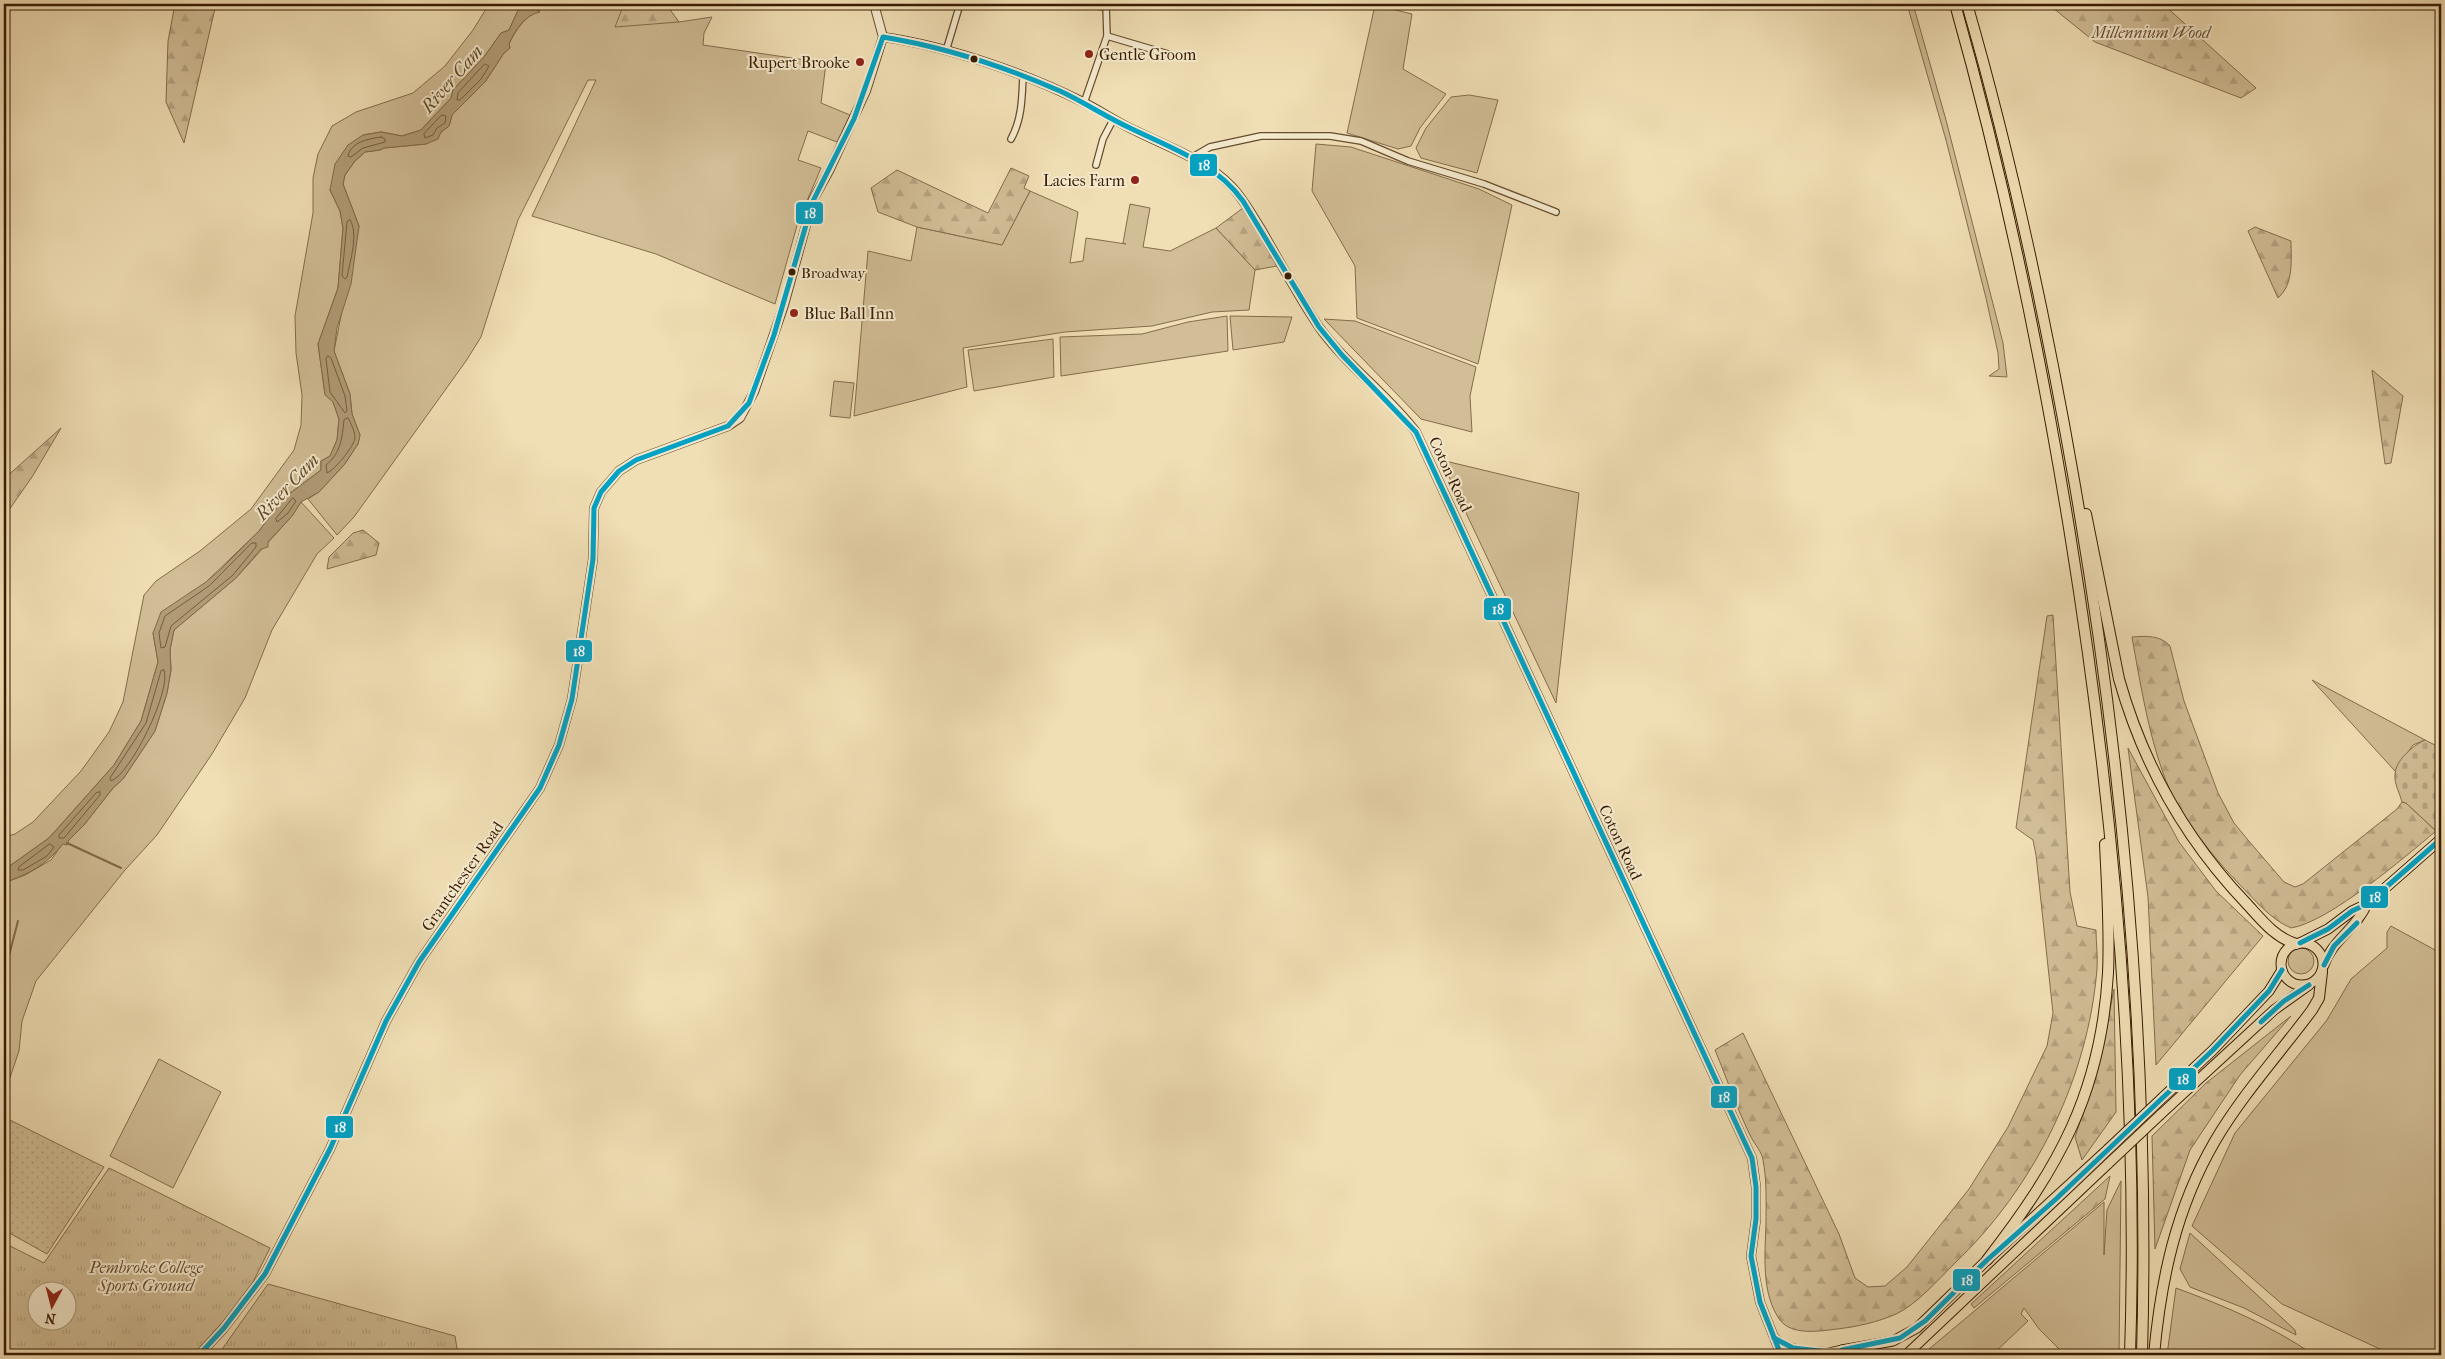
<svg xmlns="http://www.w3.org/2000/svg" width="2445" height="1359" font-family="'IM FELL French Canon',serif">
<defs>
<pattern id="forest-firs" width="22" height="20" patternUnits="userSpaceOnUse" patternTransform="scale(1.25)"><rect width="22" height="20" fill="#d1bd96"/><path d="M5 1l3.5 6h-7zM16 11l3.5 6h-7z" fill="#b4a280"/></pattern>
<pattern id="cemetery-stones" width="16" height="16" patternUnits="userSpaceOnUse" patternTransform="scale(1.25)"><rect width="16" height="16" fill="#d1bd96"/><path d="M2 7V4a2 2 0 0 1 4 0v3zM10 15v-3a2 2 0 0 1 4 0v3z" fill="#b4a280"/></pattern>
<pattern id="park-tufts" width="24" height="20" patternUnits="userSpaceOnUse" patternTransform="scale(1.25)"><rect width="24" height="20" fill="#d1bd96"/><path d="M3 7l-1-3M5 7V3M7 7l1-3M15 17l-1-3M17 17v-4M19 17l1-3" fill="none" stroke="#b4a280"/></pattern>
<pattern id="garden-dots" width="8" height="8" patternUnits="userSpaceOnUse" patternTransform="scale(1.25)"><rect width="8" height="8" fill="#d1bd96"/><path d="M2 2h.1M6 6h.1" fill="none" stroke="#b4a280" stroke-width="1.8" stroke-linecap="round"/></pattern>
</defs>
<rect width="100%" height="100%" fill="#f0deb4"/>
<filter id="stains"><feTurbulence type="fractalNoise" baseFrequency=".004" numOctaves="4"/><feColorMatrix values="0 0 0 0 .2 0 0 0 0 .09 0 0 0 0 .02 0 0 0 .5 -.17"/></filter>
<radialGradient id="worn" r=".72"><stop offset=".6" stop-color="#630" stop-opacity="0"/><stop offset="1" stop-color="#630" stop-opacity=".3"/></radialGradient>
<g fill="#d1bd96" stroke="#846c4c">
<polygon points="489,4 521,4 509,30 501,33 484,57 453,90 451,98 421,130 402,136 381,132 363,135 330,190 340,211 343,228 338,288 318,344 325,394 333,402 339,419 337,440 330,456 321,461 321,470 285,497 259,531 153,633 158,662 141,721 114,765 49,838 4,870 4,837 15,834 33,822 81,771 109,732 123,702 144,595 156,581 200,551 251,509 294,450 301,425 302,395 296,353 295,316 313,213 313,178 318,154 332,126 356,112 413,93 445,66 473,30"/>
<path d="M 533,4 L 625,4 L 679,22 L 712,17 L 704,33 L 703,45 L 826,63 L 821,103 L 850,115 L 837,142 L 808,131 L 798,160 L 821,168 L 798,222 L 775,304 L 656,254 L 532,216 L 596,80 L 588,80 L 518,220 L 481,337 L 466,361 L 354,517 L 337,535 L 308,499 L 319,492 L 344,465 L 358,444 L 360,435 L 352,414 L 350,394 L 334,351 L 359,226 L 343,184 L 345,175 L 355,161 L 365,152 L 380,150 L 384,148 L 426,144 L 449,126 L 452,115 L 485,82 L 504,53 L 510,48 L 509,44 C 515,31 525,16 539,11 L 532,7 Z"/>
<polygon points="1907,4 1913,4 1946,120 2003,343 2007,377 1989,376 1999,369 1998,353 1986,298 1946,140"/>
<polygon points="1375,5 1412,14 1403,69 1446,94 1420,128 1411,146 1398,149 1347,133"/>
<polygon points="1469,95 1498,100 1477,173 1421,158 1416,148 1426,128 1451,97"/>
<polygon points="1316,144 1351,147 1479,189 1512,205 1478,364 1357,318 1355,266 1312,191"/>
<polygon points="1030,191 1078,212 1070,263 1083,261 1086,238 1126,244 1123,243 1130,204 1150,208 1143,247 1170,251 1216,228 1255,270 1249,310 1212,312 1152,326 1065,332 963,348 967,387 854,416 868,251 911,261 917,227 1002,245"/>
<polygon points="1227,316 1228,351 1061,376 1060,337 1142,334 1188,322"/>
<polygon points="1230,316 1292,317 1284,342 1233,350"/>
<polygon points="1324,319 1355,321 1476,367 1470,396 1472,432 1421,419"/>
<polygon points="1053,339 1054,377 974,391 968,350"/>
<polygon points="834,381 854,383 850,418 830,416"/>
<polygon points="1441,460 1579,493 1556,703"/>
<polygon points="301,502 334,538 317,554 272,630 245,698 212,754 157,835 125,870 36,981 22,1021 19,1051 4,1095 4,883 25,875 51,860 63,843 84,825 113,788 123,779 155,731 167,693 171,670 170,650 174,630 236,578 292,516"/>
<polygon points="2312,680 2425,740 2413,745 2395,771"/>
<polygon points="2391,926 2435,950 2441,959 2441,1351 2438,1355 2393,1355 2282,1304 2192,1226 2235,1133 2327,1020 2351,979 2387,948 2387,932"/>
<circle cx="2301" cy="961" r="13"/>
<polygon points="159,1059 221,1092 173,1188 110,1156"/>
<polygon points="2121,1181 2119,1355 2065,1355 2039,1329 2024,1308 2021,1314 2028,1321 1992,1355 1922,1355 2104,1202 2104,1255 2107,1210"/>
<polygon points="2190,1233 2295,1330 2296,1335 2244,1308 2190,1287 2180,1269"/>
<path d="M 2176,1288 C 2225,1306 2270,1325 2314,1355 L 2167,1355 Z"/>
</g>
<g fill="url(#forest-firs)" stroke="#846c4c">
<polygon points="175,4 216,4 184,143 166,102 168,41"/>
<polygon points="624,4 666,4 679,22 615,27"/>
<polygon points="2048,4 2163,4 2256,88 2241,98 2095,42"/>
<polygon points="1011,168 1029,176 1024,188 1030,191 1002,245 917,227 878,212 871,188 897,170 988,213"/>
<polygon points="1243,208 1277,266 1255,270 1216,228"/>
<path d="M 2255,227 L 2291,241 C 2291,260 2294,284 2278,298 L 2248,231 Z"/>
<polygon points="2372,370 2403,396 2391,463 2385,464"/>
<polygon points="61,428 32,477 4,517 4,479"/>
<polygon points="363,530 379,543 376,555 327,569 329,557 353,533"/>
<path d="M 2053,615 L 2070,892 L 2077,926 L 2096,930 C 2096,943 2098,956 2097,969 C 2088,1079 2034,1188 1954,1264 C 1938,1280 1916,1305 1896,1314 C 1878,1322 1856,1327 1837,1329 C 1820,1331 1792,1336 1780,1320 C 1761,1294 1765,1255 1766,1224 C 1766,1204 1767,1180 1763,1160 C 1762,1152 1755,1145 1751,1137 C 1737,1109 1727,1079 1715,1050 L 1743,1033 L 1839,1234 L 1855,1278 L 1868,1287 L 1885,1286 L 1907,1267 L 1969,1189 L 2008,1127 L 2047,1046 L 2053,1013 L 2036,855 L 2033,840 L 2016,828 L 2047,616 Z"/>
<path d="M 2132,637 C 2146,636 2160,635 2170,646 L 2184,701 L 2218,793 L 2234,823 L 2248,840 L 2284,882 L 2295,887 L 2303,884 L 2397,809 L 2402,802 L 2406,803 L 2436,831 C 2405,857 2329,922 2291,928 C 2270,919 2255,900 2239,884 C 2217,861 2197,836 2180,809 C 2153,766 2141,687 2132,637 Z"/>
<polygon points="2128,748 2179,842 2216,891 2263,936 2156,1065 2148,897"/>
<polygon points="2114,989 2116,1112 2082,1160 2075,1137 2100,1060"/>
<polygon points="2291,1016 2240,1075 2190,1150 2155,1249 2152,1136 2206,1083"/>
<polygon points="2110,1176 2105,1199 1974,1308 1971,1304"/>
</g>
<path fill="url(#cemetery-stones)" stroke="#846c4c" d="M 2425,740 L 2441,748 L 2441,824 L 2435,830 L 2406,803 L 2402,802 C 2400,794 2394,783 2395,775 C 2395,760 2414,745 2425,740 Z"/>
<g fill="url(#park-tufts)" stroke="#846c4c" fill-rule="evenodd">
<path d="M 109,1168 L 270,1248 L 246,1296 L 203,1344 L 197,1355 L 4,1355 L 4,1243 L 44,1263 ZM 38,1292 L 68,1292 L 68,1322 L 38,1322 Z"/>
<polygon points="268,1284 455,1336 458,1355 218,1355"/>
</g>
<polygon fill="url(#garden-dots)" stroke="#846c4c" points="6,1118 104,1167 47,1254 4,1230 4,1121"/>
<path fill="#b19c77" stroke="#816848" d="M 521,4 L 533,4 L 532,7 L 540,12 C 525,15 515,30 509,44 L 510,48 L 504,53 L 485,82 L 452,115 L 449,126 L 441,132 L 438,139 L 426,144 L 384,148 L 380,150 L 365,152 L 355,161 L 345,175 L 343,184 L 359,226 L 351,284 L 337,328 L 334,351 L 350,394 L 352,414 L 360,435 L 358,444 L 344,465 L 319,492 L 301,502 L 292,516 L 268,542 L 268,547 L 261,549 L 236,578 L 174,630 L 170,650 L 171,670 L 167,693 L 155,731 L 123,779 L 113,788 L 84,825 L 69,840 L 67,845 L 63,844 C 45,866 30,873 4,883 L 4,870 L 49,838 L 114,765 L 141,721 L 158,662 L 153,633 L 161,612 L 206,582 L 221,569 L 259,531 L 285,497 L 321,470 L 321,461 L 330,456 L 337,440 L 339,419 L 333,402 L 325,395 L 318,344 L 338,288 L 343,228 L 340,211 L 330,190 L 335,164 L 348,145 L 363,135 L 381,132 L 402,136 L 421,130 L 451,98 L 453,90 L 484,57 L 501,33 L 509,30 Z"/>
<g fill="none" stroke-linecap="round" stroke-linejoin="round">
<g stroke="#745c3c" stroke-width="1">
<polygon points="485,64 489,66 481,79 460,100 457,100 458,93"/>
<polygon points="442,115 446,116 445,123 437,128 433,135 425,138 424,134"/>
<path d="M 381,137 L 385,139 L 385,142 L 363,148 L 351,157 L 348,156 C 351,142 368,139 381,137 Z"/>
<path d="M 350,220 C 359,233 350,261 347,277 L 345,279 L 342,276 L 347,222 Z"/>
<polygon points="328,356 331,358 345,396 347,411 345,413 330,392 326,359"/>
<path d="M 348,418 C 351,423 355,432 355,438 C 354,446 335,470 327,473 L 326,465 C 341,453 342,438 344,420 Z"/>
<polygon points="293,498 296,501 288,513 277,522 276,519"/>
<polygon points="252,543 256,543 256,547 233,575 171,626 165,647 161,648 159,633 165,616 209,586"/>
<path d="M 164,670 C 172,690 130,775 111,781 L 110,778 L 146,723 L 161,671 Z"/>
<polygon points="100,792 100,795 64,838 59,838 59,835 96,793"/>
<polygon points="50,844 54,847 47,856 23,870 18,870 19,867"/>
</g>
<g stroke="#816848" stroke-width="2">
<polyline points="67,843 121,868"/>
<polyline points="4,975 18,921"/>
</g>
<defs>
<g id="minor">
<polyline points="1081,4 1106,7"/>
<polyline points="1107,36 1168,54"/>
<polyline points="946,51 960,4"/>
<polyline points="1084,103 1107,36 1106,4"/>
<path d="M 1011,139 C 1022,119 1022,98 1023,76"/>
<polyline points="1191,158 1210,147 1261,136 1330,136 1361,141 1408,161 1484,184 1556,212"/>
<polyline points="1096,165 1103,139 1113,120"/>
</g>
<g id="tertiary">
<path d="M 883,37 C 947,46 1025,73 1083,102 C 1101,111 1118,123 1136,131 C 1168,147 1206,160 1231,186 C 1243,198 1252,215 1261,229 C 1280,262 1298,296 1319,327 C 1347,366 1387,394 1416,432 L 1752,1158 L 1756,1187 L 1756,1219 L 1751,1256 L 1760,1302 L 1781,1355"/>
<path d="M 1776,1339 C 1791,1352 1809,1351 1828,1352"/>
<polyline points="199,1355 224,1328 265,1274 330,1149 386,1021 419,962 540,788 559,745 572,699 593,559 594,508 601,492 619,471 636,460 728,426 740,418 754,392 784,305 813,200 830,169 866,91 883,37 874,4"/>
</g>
<g id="primary">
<circle cx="2302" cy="964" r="21"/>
<polyline points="2300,943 2328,929 2352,911 2367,904 2441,839"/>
<path d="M 2324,965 C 2332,940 2357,928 2367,904"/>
<polyline points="2163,1097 2213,1050 2269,991 2282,970"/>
<polyline points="2160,1115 2274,1010 2309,985"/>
<polyline points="1842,1350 1893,1341 1917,1328 1987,1260 2108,1149"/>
<polyline points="1820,1355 1842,1350 1865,1355"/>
<polyline points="1906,1355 2109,1163"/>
</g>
<g id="motorway">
<path d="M 1955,4 C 2004,178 2041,355 2070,534 C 2114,806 2139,1080 2130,1355"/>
<path d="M 1967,4 C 2012,160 2046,319 2074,480 C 2124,769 2150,1062 2142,1355"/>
<path d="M 2086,514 L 2119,679 C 2143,764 2185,839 2246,903 C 2261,919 2274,937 2296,944"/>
<path d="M 1987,1260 C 2059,1167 2101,1093 2108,973 C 2110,930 2107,887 2105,844"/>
<path d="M 2154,1355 C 2161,1279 2176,1208 2215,1141 C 2242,1095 2280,1053 2312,1010 L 2319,998 L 2322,972"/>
</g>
</defs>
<use href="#minor" stroke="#664c2e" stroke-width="8"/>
<use href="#tertiary" stroke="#664c2e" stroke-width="10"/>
<use href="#primary" stroke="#381b01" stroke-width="11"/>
<use href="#motorway" stroke="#381b01" stroke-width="12"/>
<use href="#minor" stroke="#f5eace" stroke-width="5.5"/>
<use href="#tertiary" stroke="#f5eace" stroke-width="8"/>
<use href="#primary" stroke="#f0deb4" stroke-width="9"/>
<use href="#motorway" stroke="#f0deb4" stroke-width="10"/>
<defs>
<g id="primary-bridge">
<polyline points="2108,1149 2163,1097"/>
<polyline points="2109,1163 2160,1115"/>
</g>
</defs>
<use href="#primary-bridge" stroke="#381b01" stroke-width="11" stroke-linecap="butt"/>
<use href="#primary-bridge" stroke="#f0deb4" stroke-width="9"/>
<defs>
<g id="bus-1">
<polyline points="2300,943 2328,929 2352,911 2367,904 2441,839"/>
<polyline points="2324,965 2334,946 2357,923"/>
<polyline points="2261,1022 2284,1001 2309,985"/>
<polyline points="1774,1338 1793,1348 1829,1352"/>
<polyline points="1842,1350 1900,1338 1925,1321 1987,1260 2056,1199 2213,1050 2269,991 2282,970"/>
<path d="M 199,1355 L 224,1328 L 265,1274 L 330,1149 L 386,1021 L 419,962 L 540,788 L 559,745 L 572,699 L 593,559 L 594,508 L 601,492 L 619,471 L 636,460 L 728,426 L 749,403 L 774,335 L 813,201 L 854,119 L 883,37 C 944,47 1003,66 1060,91 C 1084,102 1106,117 1130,128 C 1171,148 1216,163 1243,201 L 1319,327 L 1342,355 L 1416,432 L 1752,1158 L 1756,1187 L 1756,1219 L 1751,1256 L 1760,1302 L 1781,1355"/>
</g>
</defs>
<use href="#bus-1" stroke="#f5eace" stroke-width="9"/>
<use href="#bus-1" stroke="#03a2c4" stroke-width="5"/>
</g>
<g fill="#8f2418" stroke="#f5eace" stroke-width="2">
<circle cx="1089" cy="54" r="5"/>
<circle cx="860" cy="62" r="5"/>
<circle cx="1135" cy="180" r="5"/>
<circle cx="794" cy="313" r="5"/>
</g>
<g fill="#381b01" stroke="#f5eace" stroke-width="2">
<circle cx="974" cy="59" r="4.5"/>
<circle cx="792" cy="272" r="4.5"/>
<circle cx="1288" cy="276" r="4.5"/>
</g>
<g text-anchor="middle" stroke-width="4" stroke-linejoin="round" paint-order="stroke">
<g font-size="15" fill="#381b01" stroke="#f5eace" text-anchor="start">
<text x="801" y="278">Broadway</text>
</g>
<g font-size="16" font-style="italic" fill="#664c2e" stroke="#f5eace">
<text x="2151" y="38">Millennium Wood</text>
<text x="146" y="1273">Pembroke College<tspan x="146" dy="18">Sports Ground</tspan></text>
</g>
<g font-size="16" fill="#381b01" stroke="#f5eace" text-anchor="start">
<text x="1099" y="60">Gentle Groom</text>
<text x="850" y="68" text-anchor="end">Rupert Brooke</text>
<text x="1125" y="186" text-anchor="end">Lacies Farm</text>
<text x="804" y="319">Blue Ball Inn</text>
</g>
<g font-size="16" fill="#381b01" stroke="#f5eace">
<text transform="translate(1451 474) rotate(65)" y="6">Coton Road</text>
<text transform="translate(1621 842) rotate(65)" y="6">Coton Road</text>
<text transform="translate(462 876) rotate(-55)" y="6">Grantchester Road</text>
</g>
<g font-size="18" font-style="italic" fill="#62482a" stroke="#f5eace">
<text transform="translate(452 79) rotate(-49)" y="6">River Cam</text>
<text transform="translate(287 487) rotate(-47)" y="6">River Cam</text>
</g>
</g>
<g stroke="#f5eace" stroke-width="2">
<rect x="1189" y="153" width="29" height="24" rx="5" fill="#03a2c4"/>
<rect x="795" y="201" width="29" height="24" rx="5" fill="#03a2c4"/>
<rect x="1483" y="597" width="29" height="24" rx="5" fill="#03a2c4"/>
<rect x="565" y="639" width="28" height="24" rx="5" fill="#03a2c4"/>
<rect x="2360" y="885" width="29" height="24" rx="5" fill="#03a2c4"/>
<rect x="2168" y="1067" width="29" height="24" rx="5" fill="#03a2c4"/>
<rect x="1710" y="1085" width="28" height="24" rx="5" fill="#03a2c4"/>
<rect x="325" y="1115" width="29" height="24" rx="5" fill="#03a2c4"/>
<rect x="1952" y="1268" width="29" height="24" rx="5" fill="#03a2c4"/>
</g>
<g font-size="14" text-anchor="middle" font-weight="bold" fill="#fff">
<text x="1204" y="170">18</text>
<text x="810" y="218">18</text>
<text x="1498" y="614">18</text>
<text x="579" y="656">18</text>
<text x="2375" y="902">18</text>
<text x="2183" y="1084">18</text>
<text x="1724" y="1102">18</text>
<text x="340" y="1132">18</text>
<text x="1967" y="1285">18</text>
</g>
<rect width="2445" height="1359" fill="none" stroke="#f0deb4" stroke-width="20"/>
<rect x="5" y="5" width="2435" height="1349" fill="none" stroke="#381b01" stroke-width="2.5"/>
<rect x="10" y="10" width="2425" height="1339" fill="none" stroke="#381b01"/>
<g transform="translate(52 1306) rotate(187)"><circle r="24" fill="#f5eace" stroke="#a9977c"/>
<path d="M0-4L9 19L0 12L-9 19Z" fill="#8f2418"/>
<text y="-8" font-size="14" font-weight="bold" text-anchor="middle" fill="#381b01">N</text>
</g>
<rect width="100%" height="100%" filter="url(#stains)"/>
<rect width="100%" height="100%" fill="url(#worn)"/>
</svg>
